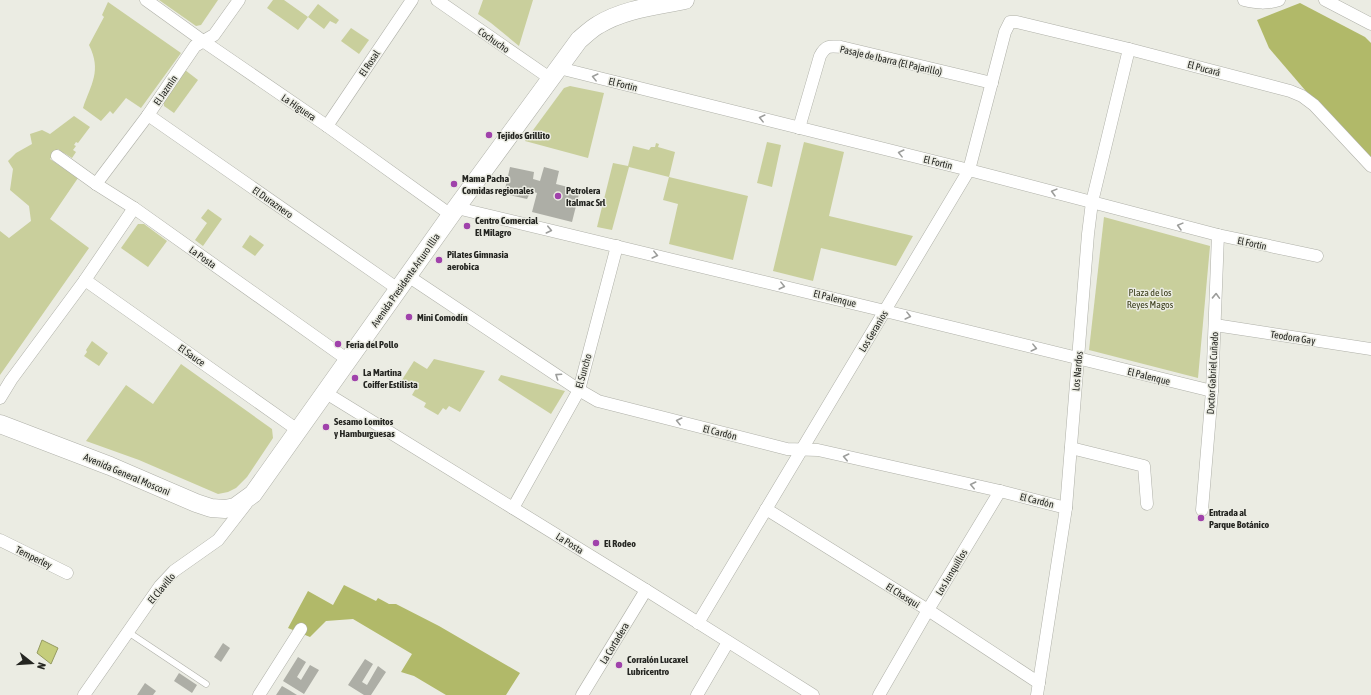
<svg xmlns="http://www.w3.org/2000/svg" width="1371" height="695" font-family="'Asap Condensed',sans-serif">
<rect width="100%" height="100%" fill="#ebece3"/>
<g fill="#c9cf9c">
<polygon points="159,0 218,0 201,25 196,26"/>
<polygon points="273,0 284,0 308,17 318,4 339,20 336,24 330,21 324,29 308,17 298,30 267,8"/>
<polygon points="483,0 533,0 519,46 491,23 478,14"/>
<path d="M 108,2 L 181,53 L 141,108 L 126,98 L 113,114 L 110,111 L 101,121 L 83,108 C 91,84 102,71 89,45 L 104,17 L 102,15 Z"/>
<polygon points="351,28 369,40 359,54 341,41"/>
<polygon points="185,70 198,80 174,113 164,106 164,100"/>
<polygon points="570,86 604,93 588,158 525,141 564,88"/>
<polygon points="74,116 90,127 78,143 76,142 74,145 76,146 73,150 76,152 72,158 64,153 63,154 58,149 50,159 78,178 50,219 89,248 0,375 0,231 9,238 31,221 29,206 10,190 13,169 8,161 16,153 32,144 30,134 42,130 50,134"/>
<polygon points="767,142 781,145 772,187 757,183"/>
<polygon points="804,142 844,152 829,216 913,236 896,266 821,248 813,281 773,271"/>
<polygon points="656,143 659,144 658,147 675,152 669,177 748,196 733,260 669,244 678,204 663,200 669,177 629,167 612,230 597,227 613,163 628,166 633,146 649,150 651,147 655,147"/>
<polygon points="208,209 222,219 203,246 195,240 207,223 201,218"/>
<polygon points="1104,217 1210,246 1198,378 1089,350"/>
<polygon points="138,224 144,224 167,241 148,267 121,248"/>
<polygon points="250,235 264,245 255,256 242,247"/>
<polygon points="92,341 108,353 99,366 84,356 87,352 86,350"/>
<polygon points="434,359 485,371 460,412 449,406 446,410 443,408 438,415 424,407 426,403 412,395 419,383 414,381 409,388 400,383 414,361 427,369"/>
<polygon points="181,364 272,429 273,438 247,477 236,488 228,492 218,494 139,460 86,441 126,385 153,404"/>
<polygon points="501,375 565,391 551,414 498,380"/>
</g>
<g fill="#b1b969">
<polygon points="1300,3 1365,37 1371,43 1371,167 1269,48 1257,20"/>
<polygon points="344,585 376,601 378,598 389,604 396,604 439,626 520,673 506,695 446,695 414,676 401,672 412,654 353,619 326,621 310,637 288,628 308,591 333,605"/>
</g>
<polygon fill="#c5cd7c" stroke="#959b61" points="42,640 58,648 51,664 37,653"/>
<g fill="#adaea6">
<polygon points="510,167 534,172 533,179 540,181 544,167 559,171 556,184 580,190 572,222 532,212 537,193 531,191 527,199 504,194"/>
<polygon points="223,643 230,648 221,662 214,657"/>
<polygon points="298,657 306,662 297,677 301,680 310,665 319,670 304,694 283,681"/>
<polygon points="365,659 373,664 362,682 367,685 378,666 386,672 371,695 364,695 348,685"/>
<polygon points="179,673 197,685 192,693 174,681"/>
<polygon points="145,683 156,691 153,695 137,695"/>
<polygon points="282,686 289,690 297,695 276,695"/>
</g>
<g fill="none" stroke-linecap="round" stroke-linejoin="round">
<defs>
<polyline id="lane" points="128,632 206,684"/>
<g id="street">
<polyline points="146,0 203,41 327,126 451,215"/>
<polyline points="437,0 551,79"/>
<path d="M 1244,0 C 1257,3 1266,4 1279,0"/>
<polyline points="1325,0 1371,24"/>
<polyline points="559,68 969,170 1218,235 1317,256"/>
<polyline points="148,115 398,289"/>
<polyline points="327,126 412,0"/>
<path d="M 799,128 L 820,56 C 826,45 830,46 841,47 L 992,83"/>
<polyline points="57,156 96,184 134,208 348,360"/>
<polyline points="96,184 148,115 195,46 214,35 239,0"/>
<polyline points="457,208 885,311 1212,391"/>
<polyline points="408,276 579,390 598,401 787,449 818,450 1000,491 1066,508"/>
<polyline points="85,280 299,431"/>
<polyline points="1215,325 1371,349"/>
<polyline points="326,393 646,590 813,695"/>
<polyline points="0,398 11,380 85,280 134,208"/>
<polyline points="1071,448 1144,466 1147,504"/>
<polyline points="513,508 579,390 617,246"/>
<polyline points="766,509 928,610 1039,683"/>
<polyline points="1202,510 1212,391 1218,235"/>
<polyline points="0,540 67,573"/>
<polyline points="698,623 969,170 1005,32 1010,22 1017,22 1129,49 1290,91 1302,96 1314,105 1371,166"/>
<polyline points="84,695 160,586 174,571 218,540 246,504"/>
<polyline points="259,695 301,629"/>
<polyline points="582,695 646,590"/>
<polyline points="697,695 728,642"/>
<polyline points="879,695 928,610 1000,491"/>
<polyline points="1037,695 1066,508 1088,234 1092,202 1129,49"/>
</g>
<path id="secondary" d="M 0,424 L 110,466 L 196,503 L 211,508 L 225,509 L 235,507 L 253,494 L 451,215 L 579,40 C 585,35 591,29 598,25 C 624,9 656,6 685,0"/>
</defs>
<use href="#lane" stroke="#afb0a8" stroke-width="7"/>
<use href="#street" stroke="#afb0a8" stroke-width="13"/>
<use href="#secondary" stroke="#afb0a8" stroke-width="19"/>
<use href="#lane" stroke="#fff" stroke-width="6"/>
<use href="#street" stroke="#fff" stroke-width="12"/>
<use href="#secondary" stroke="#fff" stroke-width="18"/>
</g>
<defs><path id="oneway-chevron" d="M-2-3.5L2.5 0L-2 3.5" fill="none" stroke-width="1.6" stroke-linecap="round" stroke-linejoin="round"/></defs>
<g stroke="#9c9d9b">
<use href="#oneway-chevron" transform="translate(595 77) rotate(-166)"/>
<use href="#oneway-chevron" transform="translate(762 118) rotate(-166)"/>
<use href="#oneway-chevron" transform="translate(901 153) rotate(-166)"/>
<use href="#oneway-chevron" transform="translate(1054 192) rotate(-165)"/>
<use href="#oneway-chevron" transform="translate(1180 226) rotate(-165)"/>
<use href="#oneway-chevron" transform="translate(549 230) rotate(13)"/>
<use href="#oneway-chevron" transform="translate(655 255) rotate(14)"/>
<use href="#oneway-chevron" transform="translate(782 286) rotate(14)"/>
<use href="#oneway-chevron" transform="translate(1216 296) rotate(-88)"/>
<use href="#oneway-chevron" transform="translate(908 316) rotate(14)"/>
<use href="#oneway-chevron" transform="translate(1034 348) rotate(14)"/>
<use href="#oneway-chevron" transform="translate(558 376) rotate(-146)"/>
<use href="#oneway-chevron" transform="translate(679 421) rotate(-166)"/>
<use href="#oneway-chevron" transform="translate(846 457) rotate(-167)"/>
<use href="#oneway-chevron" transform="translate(973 485) rotate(-167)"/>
</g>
<g fill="#a042ab" stroke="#ebece3" stroke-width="1.5">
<circle cx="489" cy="135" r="4"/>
<circle cx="454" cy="184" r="4"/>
<circle cx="558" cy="196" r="4"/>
<circle cx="467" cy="226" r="4"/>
<circle cx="439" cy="260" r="4"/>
<circle cx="409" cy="317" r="4"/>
<circle cx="338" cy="344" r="4"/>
<circle cx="355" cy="378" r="4"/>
<circle cx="326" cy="427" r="4"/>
<circle cx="1201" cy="518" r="4"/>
<circle cx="596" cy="543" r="4"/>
<circle cx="619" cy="665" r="4"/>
</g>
<g text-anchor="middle" stroke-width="3" stroke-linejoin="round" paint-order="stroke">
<g font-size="10" fill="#242521" stroke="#ebece3">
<text transform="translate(494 40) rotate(35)" y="4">Cochucho</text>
<text transform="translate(891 60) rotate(13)" y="4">Pasaje de Ibarra (El Pajarillo)</text>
<text transform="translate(369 63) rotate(-56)" y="4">El Rosal</text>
<text transform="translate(1204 68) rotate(15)" y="4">El Pucará</text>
<text transform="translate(623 84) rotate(14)" y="4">El Fortin</text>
<text transform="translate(165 90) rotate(-56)" y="4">El Jazmín</text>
<text transform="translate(299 107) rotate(34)" y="4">La Higuera</text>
<text transform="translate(938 162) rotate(14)" y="4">El Fortin</text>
<text transform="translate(273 202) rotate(35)" y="4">El Duraznero</text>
<text transform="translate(1252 243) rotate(12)" y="4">El Fortin</text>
<text transform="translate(203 257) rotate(35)" y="4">La Posta</text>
<text transform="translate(405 280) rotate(-55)" y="4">Avenida Presidente Arturo Illia</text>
<text transform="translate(835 298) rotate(14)" y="4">El Palenque</text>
<text transform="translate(873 331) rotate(-59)" y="4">Los Geranios</text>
<text transform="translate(1293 337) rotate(9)" y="4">Teodora Gay</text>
<text transform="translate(192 355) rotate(35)" y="4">El Sauce</text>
<text transform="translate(583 371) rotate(-74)" y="4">El Suncho</text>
<text transform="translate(1077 371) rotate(-85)" y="4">Los Nardos</text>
<text transform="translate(1212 373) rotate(-87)" y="4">Doctor Gabriel Cuñado</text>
<text transform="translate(1149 376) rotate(14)" y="4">El Palenque</text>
<text transform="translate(720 432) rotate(14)" y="4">El Cardón</text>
<text transform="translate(127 474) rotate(23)" y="4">Avenida General Mosconi</text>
<text transform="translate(1037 500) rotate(14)" y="4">El Cardón</text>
<text transform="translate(570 543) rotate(32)" y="4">La Posta</text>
<text transform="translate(34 557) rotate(26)" y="4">Temperley</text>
<text transform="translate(951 572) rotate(-59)" y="4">Los Junquillos</text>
<text transform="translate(161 588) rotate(-50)" y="4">El Clavillo</text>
<text transform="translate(903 595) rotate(32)" y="4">El Chasqui</text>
<text transform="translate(614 643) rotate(-59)" y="4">La Cortadera</text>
</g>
<g font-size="10" font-weight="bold" fill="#242521" stroke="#ebece3" text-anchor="start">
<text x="497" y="139">Tejidos Grillito</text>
<text x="462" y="182">Mama Pacha<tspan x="462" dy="12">Comidas regionales</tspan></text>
<text x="566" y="194">Petrolera<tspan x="566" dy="12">Italmac Srl</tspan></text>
<text x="475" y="224">Centro Comercial<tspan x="475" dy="12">El Milagro</tspan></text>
<text x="447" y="258">Pilates Gimnasia<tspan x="447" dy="12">aerobica</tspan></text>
<text x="417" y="321">Mini Comodín</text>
<text x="346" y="348">Feria del Pollo</text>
<text x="363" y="376">La Martina<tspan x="363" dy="12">Coiffer Estilista</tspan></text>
<text x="334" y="425">Sesamo Lomitos<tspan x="334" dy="12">y Hamburguesas</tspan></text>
<text x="1209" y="516">Entrada al<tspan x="1209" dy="12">Parque Botánico</tspan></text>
<text x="604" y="547">El Rodeo</text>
<text x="627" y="663">Corralón Lucaxel<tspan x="627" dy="12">Lubricentro</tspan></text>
</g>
<g font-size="10" fill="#393c1a" stroke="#ebece3">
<text x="1150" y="296">Plaza de los<tspan x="1150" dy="12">Reyes Magos</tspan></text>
</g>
</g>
<g transform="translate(32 663) rotate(107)" stroke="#ebece3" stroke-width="3" paint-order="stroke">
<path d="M0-3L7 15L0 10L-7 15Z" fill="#242521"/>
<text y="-6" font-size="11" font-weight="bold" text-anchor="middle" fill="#242521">N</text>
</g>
</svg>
